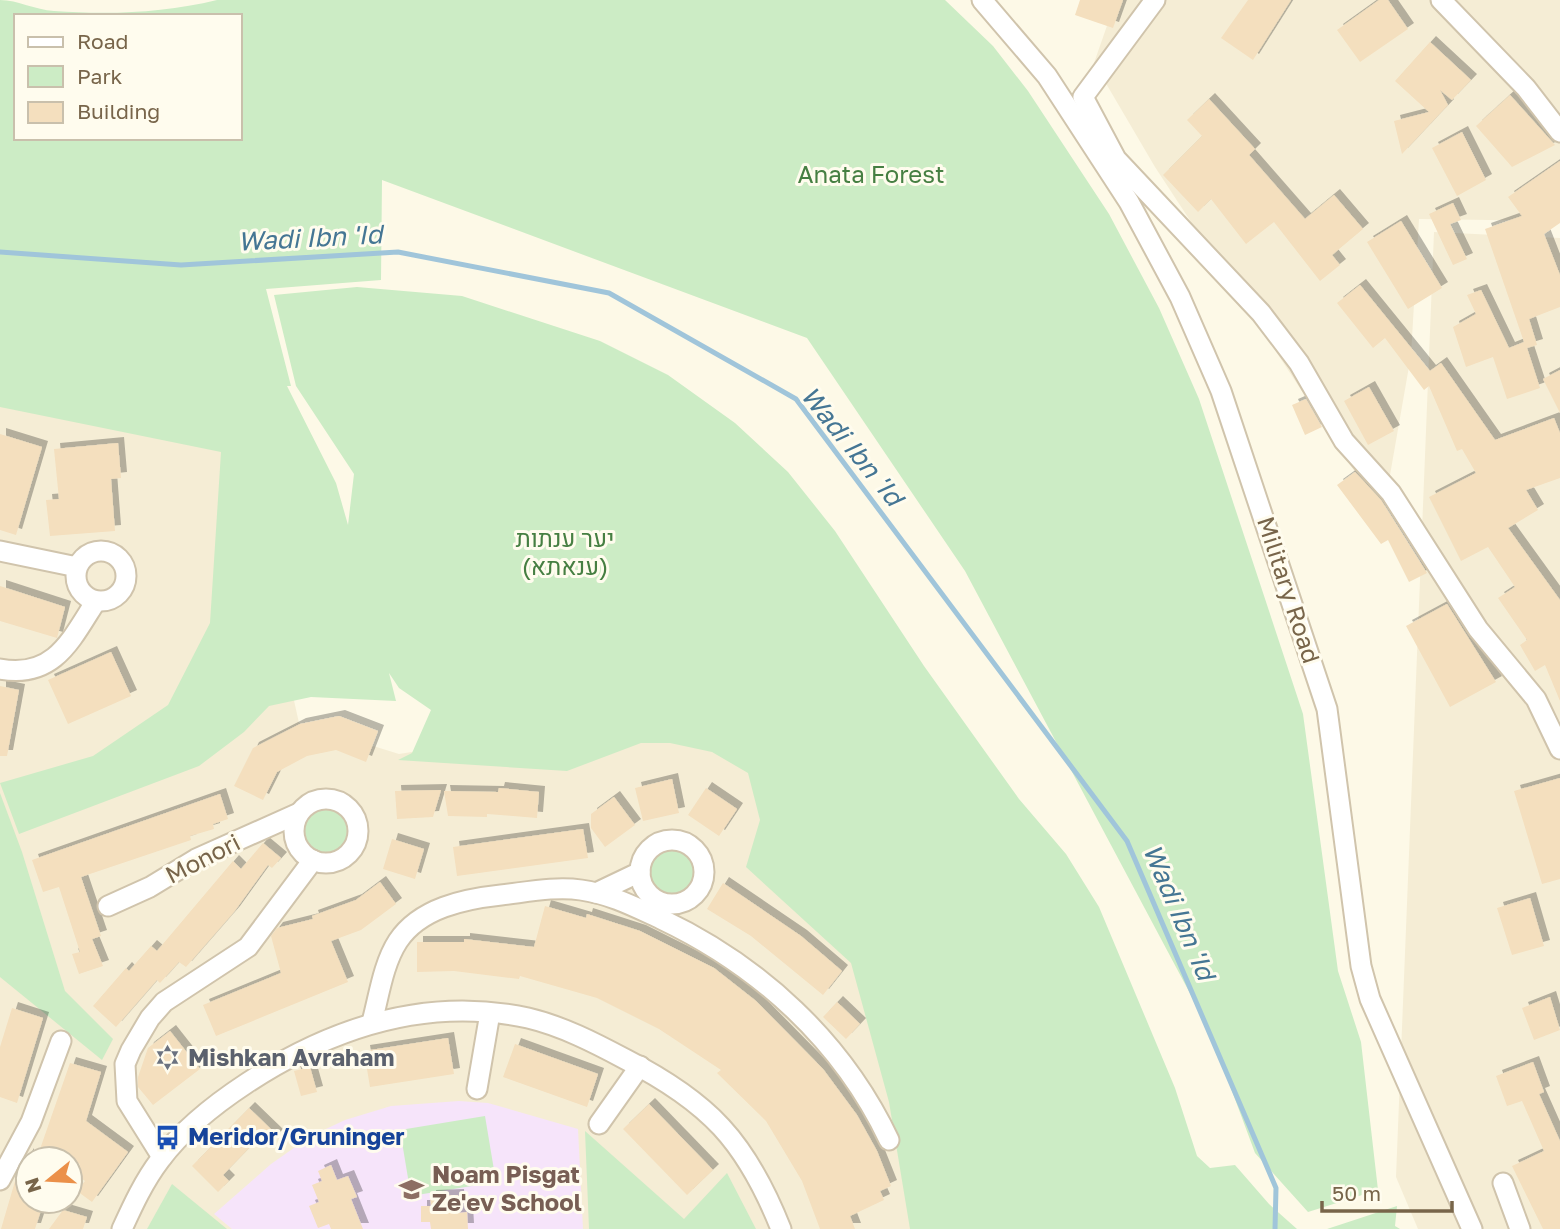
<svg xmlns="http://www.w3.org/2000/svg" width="1560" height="1229" font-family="'Golos Text',Heebo,sans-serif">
<defs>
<filter id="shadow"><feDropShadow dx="6" dy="-6" stdDeviation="0" flood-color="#0004"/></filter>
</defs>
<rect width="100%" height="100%" fill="#fdf9e7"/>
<g fill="#f5edd5" fill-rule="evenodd">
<polygon points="1116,0 1560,0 1560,221 1419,219 1411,355 1383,515 1155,167 1094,63"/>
<polygon points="1434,232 1560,238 1560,1229 1418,1229 1396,1177"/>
<path d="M 0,379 L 230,413 L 299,723 L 399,754 L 536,732 L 741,739 L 1011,1229 L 0,1229 ZM 28,1159 L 70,1159 L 70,1201 L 28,1201 Z"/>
</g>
<polygon fill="#f6e4fa" points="459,1101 488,1103 578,1129 583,1229 232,1229 214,1214 271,1164 311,1136 345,1120 391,1106"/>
<g fill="#ccecc5" fill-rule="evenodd">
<path d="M 0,0 C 18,0 35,10 54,11 C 109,15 164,13 217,0 L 945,0 L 993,46 L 1028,91 L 1109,214 L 1159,308 L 1199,399 L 1303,714 L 1338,971 L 1361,1042 L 1378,1190 L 1308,1212 L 1255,1153 L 1209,1029 L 965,571 L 807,338 L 382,180 L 381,280 L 266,289 L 291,386 L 287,386 L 336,483 L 348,525 L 354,474 L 296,386 L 274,295 L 357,287 L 462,296 L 600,341 L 668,375 L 735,423 L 788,472 L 835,531 L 924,666 L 1019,799 L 1066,854 L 1099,907 L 1175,1088 L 1197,1156 L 1210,1168 L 1235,1165 L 1269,1204 L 1297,1229 L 910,1229 L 889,1102 L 851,963 L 746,867 L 760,820 L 748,773 L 712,752 L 670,743 L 641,743 L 567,771 L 398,760 L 412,753 L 431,710 L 399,688 L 389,673 L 396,701 L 311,697 L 269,706 L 244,732 L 199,766 L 19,834 L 0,783 L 93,756 L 168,705 L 210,623 L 221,452 L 0,407 ZM 16,16 L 240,16 L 240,138 L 16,138 Z"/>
<polygon points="0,793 22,852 65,991 113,1039 102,1060 0,977"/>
<circle cx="326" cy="831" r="21"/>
<circle cx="672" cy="872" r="25"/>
<polygon points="485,1116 496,1182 411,1196 400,1130"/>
<polygon points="585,1131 684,1219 727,1173 756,1229 589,1229"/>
<polygon points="172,1184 227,1229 147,1229"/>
<polygon points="1397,1206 1395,1226 1400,1229 1327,1229"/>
</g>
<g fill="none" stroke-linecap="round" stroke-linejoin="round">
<polyline stroke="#a0c5da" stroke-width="5" points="0,252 181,265 398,252 609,293 796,399 1127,841 1276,1188 1275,1229"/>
</g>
<g fill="#f4dfbe" filter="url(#shadow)">
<polygon points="1080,0 1123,0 1113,28 1075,15"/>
<polygon points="1248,0 1291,0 1253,60 1221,38"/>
<polygon points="1379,0 1388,0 1408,29 1360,62 1337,30"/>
<polygon points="1430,42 1471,80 1452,100 1440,90 1448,105 1402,154 1394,121 1429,112 1395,81"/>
<polygon points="1510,95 1555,145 1512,167 1476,126"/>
<polygon points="1209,99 1255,149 1249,155 1305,219 1334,195 1363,229 1332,255 1340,265 1320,281 1274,222 1246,244 1211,199 1198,212 1163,175 1202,136 1187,120"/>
<polygon points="1462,132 1486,180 1457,196 1432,148"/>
<polygon points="1560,161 1560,223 1544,234 1560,275 1560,307 1529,319 1537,345 1527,348 1540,388 1507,399 1493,357 1466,367 1453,327 1476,314 1467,295 1481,290 1509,348 1524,342 1485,229 1522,216 1508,197"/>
<polygon points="1453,203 1461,220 1450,224 1467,259 1453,265 1429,214"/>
<polygon points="1401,221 1442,288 1408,309 1367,242"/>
<polygon points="1360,285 1430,371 1441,363 1495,440 1554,418 1560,433 1560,478 1526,490 1538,510 1508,528 1560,600 1560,701 1545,665 1535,671 1520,645 1527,640 1498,598 1515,587 1488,547 1461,561 1429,497 1476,473 1462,449 1457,451 1429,386 1424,390 1385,338 1373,348 1337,303"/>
<polygon points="1560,370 1560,413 1543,379"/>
<polygon points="1369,387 1394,431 1368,445 1344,401"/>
<polygon points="1306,399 1322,427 1305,435 1292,405"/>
<polygon points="0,434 42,447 16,535 0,530"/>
<polygon points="118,443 121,478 111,479 115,531 50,536 46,500 59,499 54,449"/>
<polygon points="1355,472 1381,500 1427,573 1409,582 1388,540 1381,544 1337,485"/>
<polygon points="0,586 65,607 57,638 0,621"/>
<polygon points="1447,604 1496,682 1450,707 1406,626"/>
<polygon points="111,652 131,696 68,724 48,680"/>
<polygon points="0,686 19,690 7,756 0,756"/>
<polygon points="339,716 378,731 366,762 336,750 307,756 277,772 263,800 234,786 253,748 300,724"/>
<polygon points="1560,778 1560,879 1542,884 1514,791"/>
<polygon points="672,779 679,813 643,821 635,788"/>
<polygon points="499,788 539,792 537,818 487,814 487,817 448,816 444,791 498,792"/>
<polygon points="706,788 737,809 719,836 688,815"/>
<polygon points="441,790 433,817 397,819 395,791"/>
<polygon points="220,794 228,819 213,824 214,829 190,836 191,840 81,877 101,936 92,939 103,966 79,974 72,954 80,952 59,887 43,892 32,860"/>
<polygon points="614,797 635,825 605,847 591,828 591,814"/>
<polygon points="583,829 588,858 457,876 453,847"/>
<polygon points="392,839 424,849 415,879 383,869"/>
<polygon points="263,843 281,858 272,868 268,865 234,912 186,967 179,962 160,983 157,980 116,1027 93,1006 126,968 129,971 151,946 157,951 233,861 241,869"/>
<polygon points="380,882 396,904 361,930 331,941 348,982 216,1036 203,1005 281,973 271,936 277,928 313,919 312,916 356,900"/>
<polygon points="723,883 801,936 842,971 823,995 751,936 707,909"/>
<polygon points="1530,898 1544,946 1512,955 1497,908"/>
<polygon points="545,906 586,918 587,914 640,931 714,968 756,1001 823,1069 857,1115 877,1151 891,1186 880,1191 884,1200 850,1216 855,1229 820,1229 802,1181 766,1121 717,1073 721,1070 659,1029 597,998 520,976 519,979 454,971 417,972 417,942 464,942 464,939 534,947"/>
<polygon points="1550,997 1560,1030 1534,1040 1522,1008"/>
<polygon points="837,1002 860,1024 846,1039 823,1017"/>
<polygon points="12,1008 43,1018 17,1103 0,1097 0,1047"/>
<polygon points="170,1031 200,1069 153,1105 138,1087 138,1077 148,1048"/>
<polygon points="448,1038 454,1074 370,1087 364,1051"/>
<polygon points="515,1044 598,1074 587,1107 503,1077"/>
<polygon points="1533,1062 1544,1092 1539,1094 1560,1141 1560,1229 1543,1229 1512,1166 1544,1151 1522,1101 1507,1106 1496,1076"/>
<polygon points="70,1063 101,1072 86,1121 128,1152 92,1202 77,1191 85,1181 74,1173 80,1164 39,1152"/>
<polygon points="310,1067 317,1092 301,1096 294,1071"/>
<polygon points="649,1104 713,1170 687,1195 623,1129"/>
<polygon points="249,1108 277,1135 265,1147 257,1140 223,1175 229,1181 218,1192 192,1166"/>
<polygon points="28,1154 28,1201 44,1201 35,1229 1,1229 18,1171"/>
<polygon points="331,1165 337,1180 348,1176 357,1197 351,1199 363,1229 331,1229 329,1224 318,1228 309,1206 319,1202 312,1185 322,1181 318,1171"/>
<polygon points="458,1195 459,1213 467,1212 468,1229 431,1229 430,1222 421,1222 421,1206 431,1206 430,1196"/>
<polygon points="63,1210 87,1217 83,1229 49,1229"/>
</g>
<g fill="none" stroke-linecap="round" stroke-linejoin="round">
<defs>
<g id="minor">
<polyline points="982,0 1047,76 1129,202 1180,297 1221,391 1327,709 1361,966 1370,999 1472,1229"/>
<polyline points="1155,0 1083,97 1116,159 1261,313 1299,363 1344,441 1391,493 1478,629 1536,699 1560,749"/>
<polyline points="1441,0 1526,88 1560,132"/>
<polyline points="0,551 77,567"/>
<circle cx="101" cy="576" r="25"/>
<path d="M 0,669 C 54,679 71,640 96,601"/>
<circle cx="326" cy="831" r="32"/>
<circle cx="672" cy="872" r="32"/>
<polyline points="596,893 640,872"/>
<polyline points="108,906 150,887 196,859 299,813"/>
<path d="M 372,1022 C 379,996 383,964 398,941 C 420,908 464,899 501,895 C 527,892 556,886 581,890 C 610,894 635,907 661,919 C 760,966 842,1041 889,1140"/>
<polyline points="477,1089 490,1013"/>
<polyline points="599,1124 640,1066"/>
<polyline points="162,1157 127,1101 125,1064 131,1050 150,1018 164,1002 248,947 313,860"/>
<polyline points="0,1180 31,1122 61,1041"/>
<polyline points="1503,1183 1520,1229"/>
<path d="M 122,1229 C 133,1205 144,1181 160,1160 C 183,1129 215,1104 247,1083 C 331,1028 426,996 528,1018 C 562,1026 595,1043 625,1059 C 709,1102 746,1141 781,1229"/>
</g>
</defs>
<use href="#minor" stroke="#d0c4ac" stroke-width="23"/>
<use href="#minor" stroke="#fff" stroke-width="19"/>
</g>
<defs>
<symbol id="synagogue-bare" viewBox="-9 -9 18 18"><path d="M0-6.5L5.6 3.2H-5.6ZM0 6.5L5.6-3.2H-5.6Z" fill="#6b7280" stroke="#fffcee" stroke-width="2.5" paint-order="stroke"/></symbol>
<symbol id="bus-bare" viewBox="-9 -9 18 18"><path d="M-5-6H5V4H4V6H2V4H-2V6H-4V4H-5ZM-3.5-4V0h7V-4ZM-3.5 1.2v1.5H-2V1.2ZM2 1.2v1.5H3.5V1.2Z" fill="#1a4fb4" stroke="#fffcee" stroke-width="2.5" paint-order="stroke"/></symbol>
<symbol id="school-bare" viewBox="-9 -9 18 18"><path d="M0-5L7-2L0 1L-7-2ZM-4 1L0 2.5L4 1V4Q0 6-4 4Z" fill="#8d6e63" stroke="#fffcee" stroke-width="2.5" paint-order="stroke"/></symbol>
</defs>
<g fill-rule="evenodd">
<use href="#synagogue-bare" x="150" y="1040" width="35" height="35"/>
<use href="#bus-bare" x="150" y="1120" width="35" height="35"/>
<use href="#school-bare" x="394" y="1172" width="35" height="35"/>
</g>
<g text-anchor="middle" stroke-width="6" stroke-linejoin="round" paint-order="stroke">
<g font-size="24" fill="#467f42" stroke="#fffcee">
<text x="871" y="183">Anata Forest</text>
<text x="565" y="547">יער ענתות<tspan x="565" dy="28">(ענאתא)</tspan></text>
</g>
<g font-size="24" fill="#78654a" stroke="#fffcee">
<text transform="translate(1288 590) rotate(72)" y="8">Military Road</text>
<text transform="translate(203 859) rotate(-27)" y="8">Monori</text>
</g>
<g font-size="24" font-weight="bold" fill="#5b616d" stroke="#fffcee" text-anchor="start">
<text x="188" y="1066">Mishkan Avraham</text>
</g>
<g font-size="24" font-weight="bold" fill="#164399" stroke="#fffcee" text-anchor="start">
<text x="188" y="1145">Meridor/Gruninger</text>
</g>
<g font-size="24" font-weight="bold" fill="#785e54" stroke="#fffcee" text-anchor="start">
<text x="432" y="1183">Noam Pisgat<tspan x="432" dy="28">Ze'ev School</tspan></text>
</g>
<g font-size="26" font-style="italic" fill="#457694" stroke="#fffcee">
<text transform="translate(310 238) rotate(-3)" y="9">Wadi Ibn 'Id</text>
<text transform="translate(852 446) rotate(51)" y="9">Wadi Ibn 'Id</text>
<text transform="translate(1179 912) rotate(67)" y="9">Wadi Ibn 'Id</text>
</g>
</g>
<rect x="14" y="14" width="228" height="126" fill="#fffcee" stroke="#c9c0ac" stroke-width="2"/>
<rect x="28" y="37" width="35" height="10" fill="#ffffff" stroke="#c9c0ac" stroke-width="2"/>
<text x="77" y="49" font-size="21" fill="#78654a">Road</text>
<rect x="28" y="66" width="35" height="21" fill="#ccecc5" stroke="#c9c0ac" stroke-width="2"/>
<text x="77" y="84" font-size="21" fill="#78654a">Park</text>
<rect x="28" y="102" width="35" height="21" fill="#f4dfbe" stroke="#c9c0ac" stroke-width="2"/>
<text x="77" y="119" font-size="21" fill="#78654a">Building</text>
<g transform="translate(49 1180) rotate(252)"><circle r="33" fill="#fffcee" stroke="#c9c0ac" stroke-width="2"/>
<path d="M0-5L12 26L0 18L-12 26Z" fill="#eb9049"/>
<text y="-10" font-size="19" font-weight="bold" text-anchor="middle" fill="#78654a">N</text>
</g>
<path d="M1322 1201v10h130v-10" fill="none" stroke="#78654a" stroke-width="3.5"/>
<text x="1332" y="1201" font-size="21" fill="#78654a" stroke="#fffcee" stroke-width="5" paint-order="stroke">50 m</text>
</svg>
